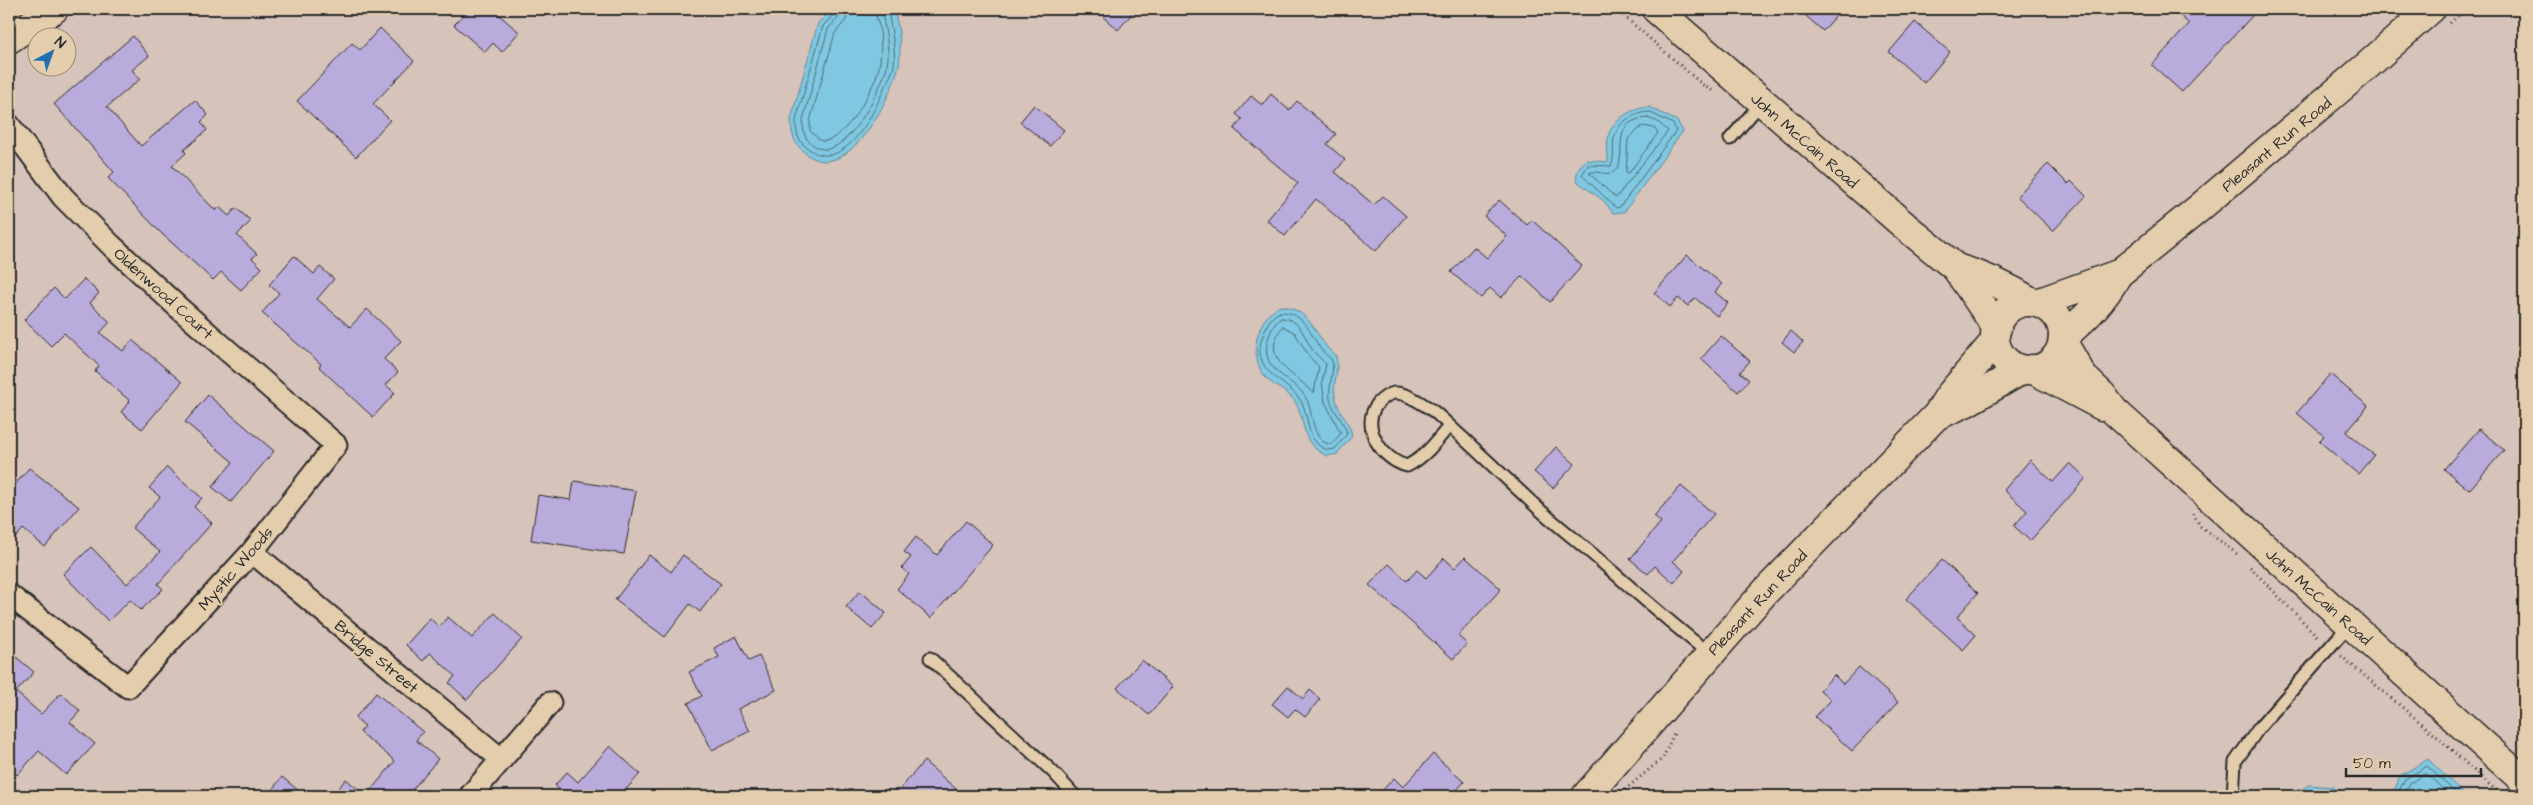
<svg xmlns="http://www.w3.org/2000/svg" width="2533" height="805" font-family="'Architects Daughter',sans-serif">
<rect width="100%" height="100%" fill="#d6c3ba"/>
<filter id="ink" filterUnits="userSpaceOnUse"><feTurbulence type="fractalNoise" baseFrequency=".02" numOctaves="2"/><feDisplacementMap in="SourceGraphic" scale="10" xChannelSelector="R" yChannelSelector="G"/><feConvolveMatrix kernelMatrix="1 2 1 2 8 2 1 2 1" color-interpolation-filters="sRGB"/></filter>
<g filter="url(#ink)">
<g fill="#80c8e1" stroke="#5e8998">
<path d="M 832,9 L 892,9 C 900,20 902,56 898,69 C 890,99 848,184 808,155 C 794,145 791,135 791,119 L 818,23 Z"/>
<path d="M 1649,107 L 1677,121 L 1683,131 L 1624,212 L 1613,213 L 1604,201 L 1578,182 L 1576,176 L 1580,166 L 1587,160 L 1608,162 C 1608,153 1606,139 1610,131 C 1618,116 1634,108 1649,107 Z"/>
<path d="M 1280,306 C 1314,309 1314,339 1336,356 C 1340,372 1331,384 1336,400 C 1339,413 1350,422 1352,436 L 1337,454 L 1327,456 C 1300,443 1307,427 1297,405 C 1292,393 1274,387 1265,377 C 1248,355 1256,318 1280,306 Z"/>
<polygon points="2428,759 2466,796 2384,796 2395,789 2400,776"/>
<polygon points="2309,785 2332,787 2353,796 2266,796 2282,791 2293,794"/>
</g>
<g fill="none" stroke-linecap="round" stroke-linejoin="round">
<g stroke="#4d6a74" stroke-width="1">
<path d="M 835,9 L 834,14 L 823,26 L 796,120 C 796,133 797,141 809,149 C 844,175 875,112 885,86 C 888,80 893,72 894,65 C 896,45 890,27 888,9"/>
<path d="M 841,9 L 840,16 L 828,29 L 803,120 C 803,133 804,139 815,146 C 844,166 882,87 887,66 C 891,46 883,27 882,9"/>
<path d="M 849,9 L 846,20 L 835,33 L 810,121 L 810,131 L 821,141 C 845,144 878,83 880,62 C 881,53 881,41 880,31 C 879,23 875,17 875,9"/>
<path d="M 1649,112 L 1673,124 L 1676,131 L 1620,207 L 1616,208 L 1582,175 L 1588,165 L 1611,166 C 1616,157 1611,144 1615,135 C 1619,121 1636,112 1649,112 Z"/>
<path d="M 1648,118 L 1658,122 L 1668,131 L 1616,198 L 1589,173 C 1597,169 1608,178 1616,170 C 1628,156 1608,119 1648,118 Z"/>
<polygon points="1643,126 1654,128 1658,133 1629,173 1626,173 1628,139"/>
<path d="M 1280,312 C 1301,311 1309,330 1318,345 C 1321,351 1327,355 1332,360 C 1335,372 1328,384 1330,399 C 1333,412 1345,422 1347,434 L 1335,449 L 1327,450 C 1304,440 1311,419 1301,401 C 1287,379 1247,373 1264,332 C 1268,323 1271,316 1280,312 Z"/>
<path d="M 1282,318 C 1302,319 1304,339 1314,352 C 1318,356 1322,360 1326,364 L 1322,382 L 1325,402 L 1341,433 L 1332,444 C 1312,445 1313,412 1307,400 C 1296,376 1256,374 1269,336 C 1272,329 1275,321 1282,318 Z"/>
<path d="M 1283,326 L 1295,333 L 1308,355 L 1319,367 L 1314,393 C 1309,391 1307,387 1303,383 C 1283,368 1262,353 1283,326 Z"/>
<polyline points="2393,796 2399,791 2405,779 2427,766 2459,796"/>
<polyline points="2403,796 2410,783 2426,773 2450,796"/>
</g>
</g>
<g fill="#b9abdc" stroke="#2b2b2b">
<polygon points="469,9 492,9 519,32 502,52 493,43 485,52 454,25"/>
<polygon points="1094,9 1136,9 1118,30"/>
<polygon points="1798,9 1842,9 1823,31"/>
<polygon points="2173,9 2244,9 2252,16 2182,92 2152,65 2189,24"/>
<polygon points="1915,22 1950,52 1924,83 1889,52"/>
<polygon points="380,28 414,61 373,104 390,120 356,157 297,101 352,43 360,50"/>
<polygon points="133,36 149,56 132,70 140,79 107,107 141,146 195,100 208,115 201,122 207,130 184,150 186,153 172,166 216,211 219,207 229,216 236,208 251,221 237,235 257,254 252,258 262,268 241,290 221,272 213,280 161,233 108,178 114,172 54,104"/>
<polygon points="1271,94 1289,110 1297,101 1336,134 1327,144 1345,160 1335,172 1374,205 1383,196 1406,216 1376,251 1316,199 1285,236 1267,220 1298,183 1234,129 1242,119 1236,114 1251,96 1262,105"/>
<polygon points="1034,105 1064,130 1050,146 1020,122"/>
<polygon points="2048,164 2068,184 2071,181 2086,196 2053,231 2017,196"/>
<polygon points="1499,200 1527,225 1532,220 1582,266 1550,302 1522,276 1501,298 1490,288 1481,298 1451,272 1474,247 1487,258 1507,236 1484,216"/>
<polygon points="1687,255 1722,284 1715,292 1728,303 1717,316 1695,298 1688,306 1678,298 1670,307 1654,293"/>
<polygon points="294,256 314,274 320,267 334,279 317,299 350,327 367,309 401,341 384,359 398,372 386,385 395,393 373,417 319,367 321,364 262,313 279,293 269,285"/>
<polygon points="84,279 99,293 90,303 110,322 100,333 123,351 132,340 182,382 142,429 121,412 130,401 95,371 99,366 64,333 51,346 24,320 54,288 65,299"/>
<polygon points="1791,331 1803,342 1794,352 1782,342"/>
<polygon points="1721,336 1750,361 1740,372 1749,380 1738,392 1701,359"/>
<polygon points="2330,374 2368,406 2346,432 2374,455 2358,474 2319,441 2324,436 2297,413"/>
<polygon points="208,395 274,451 231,502 212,487 233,462 185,422"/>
<polygon points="2479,429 2504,450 2469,490 2444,469"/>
<polygon points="1556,447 1575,464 1553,488 1534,472"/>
<polygon points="2030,460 2053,482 2070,463 2086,478 2030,541 2014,526 2027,511 2004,490"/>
<polygon points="167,467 202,498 194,507 212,523 158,584 163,589 141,610 130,600 108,621 63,574 91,547 127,584 160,552 132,528 160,497 149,488"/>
<polygon points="29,468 79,507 45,547 23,529 9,545 9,492"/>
<polygon points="574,481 636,491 624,554 531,540 538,495 571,500"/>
<polygon points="1681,486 1714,514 1673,561 1684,571 1674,583 1655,566 1648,574 1630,559 1661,522 1654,516"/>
<polygon points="966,521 993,545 931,618 897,589 909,574 902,568 911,557 904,552 916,537 937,555"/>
<polygon points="649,555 671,572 683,555 721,584 700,612 690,604 665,637 615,600"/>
<polygon points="1465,557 1501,589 1458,636 1467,644 1453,659 1369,585 1389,564 1407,581 1417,570 1426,578 1444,558 1455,568"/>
<polygon points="1942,560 1978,593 1957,617 1976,635 1963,650 1906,599"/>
<polygon points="860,591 886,613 872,629 846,607"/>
<polygon points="495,613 522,639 467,700 449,683 455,676 430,653 423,661 406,645 430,618 439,627 448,617 472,638"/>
<polygon points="736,636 749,661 759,656 776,690 738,709 750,731 712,750 688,703 702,696 689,672 719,657 714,648"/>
<polygon points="9,651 34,672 16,692 41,714 61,693 80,711 70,722 95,744 66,775 39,751 17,775 9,767"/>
<polygon points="1142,660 1173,687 1149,715 1117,688"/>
<polygon points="1859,667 1898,702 1852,751 1815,717 1831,700 1820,690 1834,675 1843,684"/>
<polygon points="1288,686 1303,699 1310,690 1320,699 1305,717 1295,709 1288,717 1272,704"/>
<polygon points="376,693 423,732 416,740 438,759 407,796 332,796 346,779 366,796 395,761 360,732 365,726 355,718"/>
<polygon points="610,746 640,774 620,796 565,796 555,785 567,772 578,782"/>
<polygon points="1433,754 1464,782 1451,796 1377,796 1394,778 1403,787"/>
<polygon points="924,761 964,796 894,796"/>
<polygon points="282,777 305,796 267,796"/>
</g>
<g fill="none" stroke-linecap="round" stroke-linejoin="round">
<defs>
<g id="service">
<polyline points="1730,139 1762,102"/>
<path d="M 1449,426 C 1437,441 1425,457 1407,466 C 1382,460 1359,426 1378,403 C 1382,399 1389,394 1394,393 C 1405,392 1420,402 1429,408 C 1441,416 1451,428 1463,438 C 1489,462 1514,486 1540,510 C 1559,527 1579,542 1598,559 C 1635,591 1671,624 1710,654"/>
<polyline points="930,658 1053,772 1075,796"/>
<polyline points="2233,796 2235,762 2259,728 2350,624"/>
</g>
<g id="minor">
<polyline points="9,125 63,197 112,246 180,309 336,445 252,552 128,687 9,595"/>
<polyline points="252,552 501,759"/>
<polyline points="470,796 550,703"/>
</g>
<g id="secondary">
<polyline points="1656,9 1906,227 1956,268 1997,328"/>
<polyline points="9,39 54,9"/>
<path d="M 1956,268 C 1984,276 2008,287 2032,302"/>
<circle cx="2029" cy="336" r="34"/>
<polyline points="2037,303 2118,274 2198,209 2368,65 2431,9"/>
<path d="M 2063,337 C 2086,318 2103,301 2118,274"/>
<polyline points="2063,342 2083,377 2102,395 2114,411 2524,781"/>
<polyline points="2032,369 2102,406"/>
<polyline points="1938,415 1967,402 2022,370"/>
<polyline points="1586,796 1764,593 1937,415 1949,396 1995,341"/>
</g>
</defs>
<use href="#service" stroke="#2b2b2b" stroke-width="15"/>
<use href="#minor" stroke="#2b2b2b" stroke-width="25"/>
<use href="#secondary" stroke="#2b2b2b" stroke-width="31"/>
<g stroke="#2b2b2b" stroke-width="3" stroke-dasharray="1 4" stroke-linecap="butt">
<polyline points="1616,9 1704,86 1715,92"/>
<polyline points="2450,23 2466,9"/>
<polyline points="2193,513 2200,526 2237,554"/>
<polyline points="2250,567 2319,638"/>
<polyline points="2341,656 2434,734 2502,796"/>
<polyline points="1621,793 1663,758 1675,731"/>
</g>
<use href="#service" stroke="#e3cdac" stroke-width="11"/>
<use href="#minor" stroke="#e3cdac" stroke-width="21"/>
<use href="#secondary" stroke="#e3cdac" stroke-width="28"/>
</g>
</g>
<g text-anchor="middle" stroke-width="4" stroke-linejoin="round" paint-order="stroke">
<g font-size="16" fill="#2b2b2b" stroke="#e3cdac">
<text transform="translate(1805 140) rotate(41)" y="6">John McCain Road</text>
<text transform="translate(2276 144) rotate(-40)" y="6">Pleasant Run Road</text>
<text transform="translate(164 293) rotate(42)" y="6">Oldenwood Court</text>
<text transform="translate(235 568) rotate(-49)" y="6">Mystic Woods</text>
<text transform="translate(2319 596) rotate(42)" y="6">John McCain Road</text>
<text transform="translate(1757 602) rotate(-47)" y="6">Pleasant Run Road</text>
<text transform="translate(377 656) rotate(40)" y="6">Bridge Street</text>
</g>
</g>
<rect width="2533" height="805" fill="none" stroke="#e3cdac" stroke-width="30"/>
<rect x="15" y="15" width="2503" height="775" fill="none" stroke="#2b2b2b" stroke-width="2" filter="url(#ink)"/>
<g transform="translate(52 52) rotate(41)"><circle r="24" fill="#e3cdac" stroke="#998c78"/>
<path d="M0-4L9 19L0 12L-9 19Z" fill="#1f6fb2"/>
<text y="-8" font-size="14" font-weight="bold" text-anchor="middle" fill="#2b2b2b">N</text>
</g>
<path d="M2346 768v8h135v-8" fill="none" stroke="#2b2b2b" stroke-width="2.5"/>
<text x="2353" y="768" font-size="15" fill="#2b2b2b" stroke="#e3cdac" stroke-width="4" paint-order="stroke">50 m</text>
</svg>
